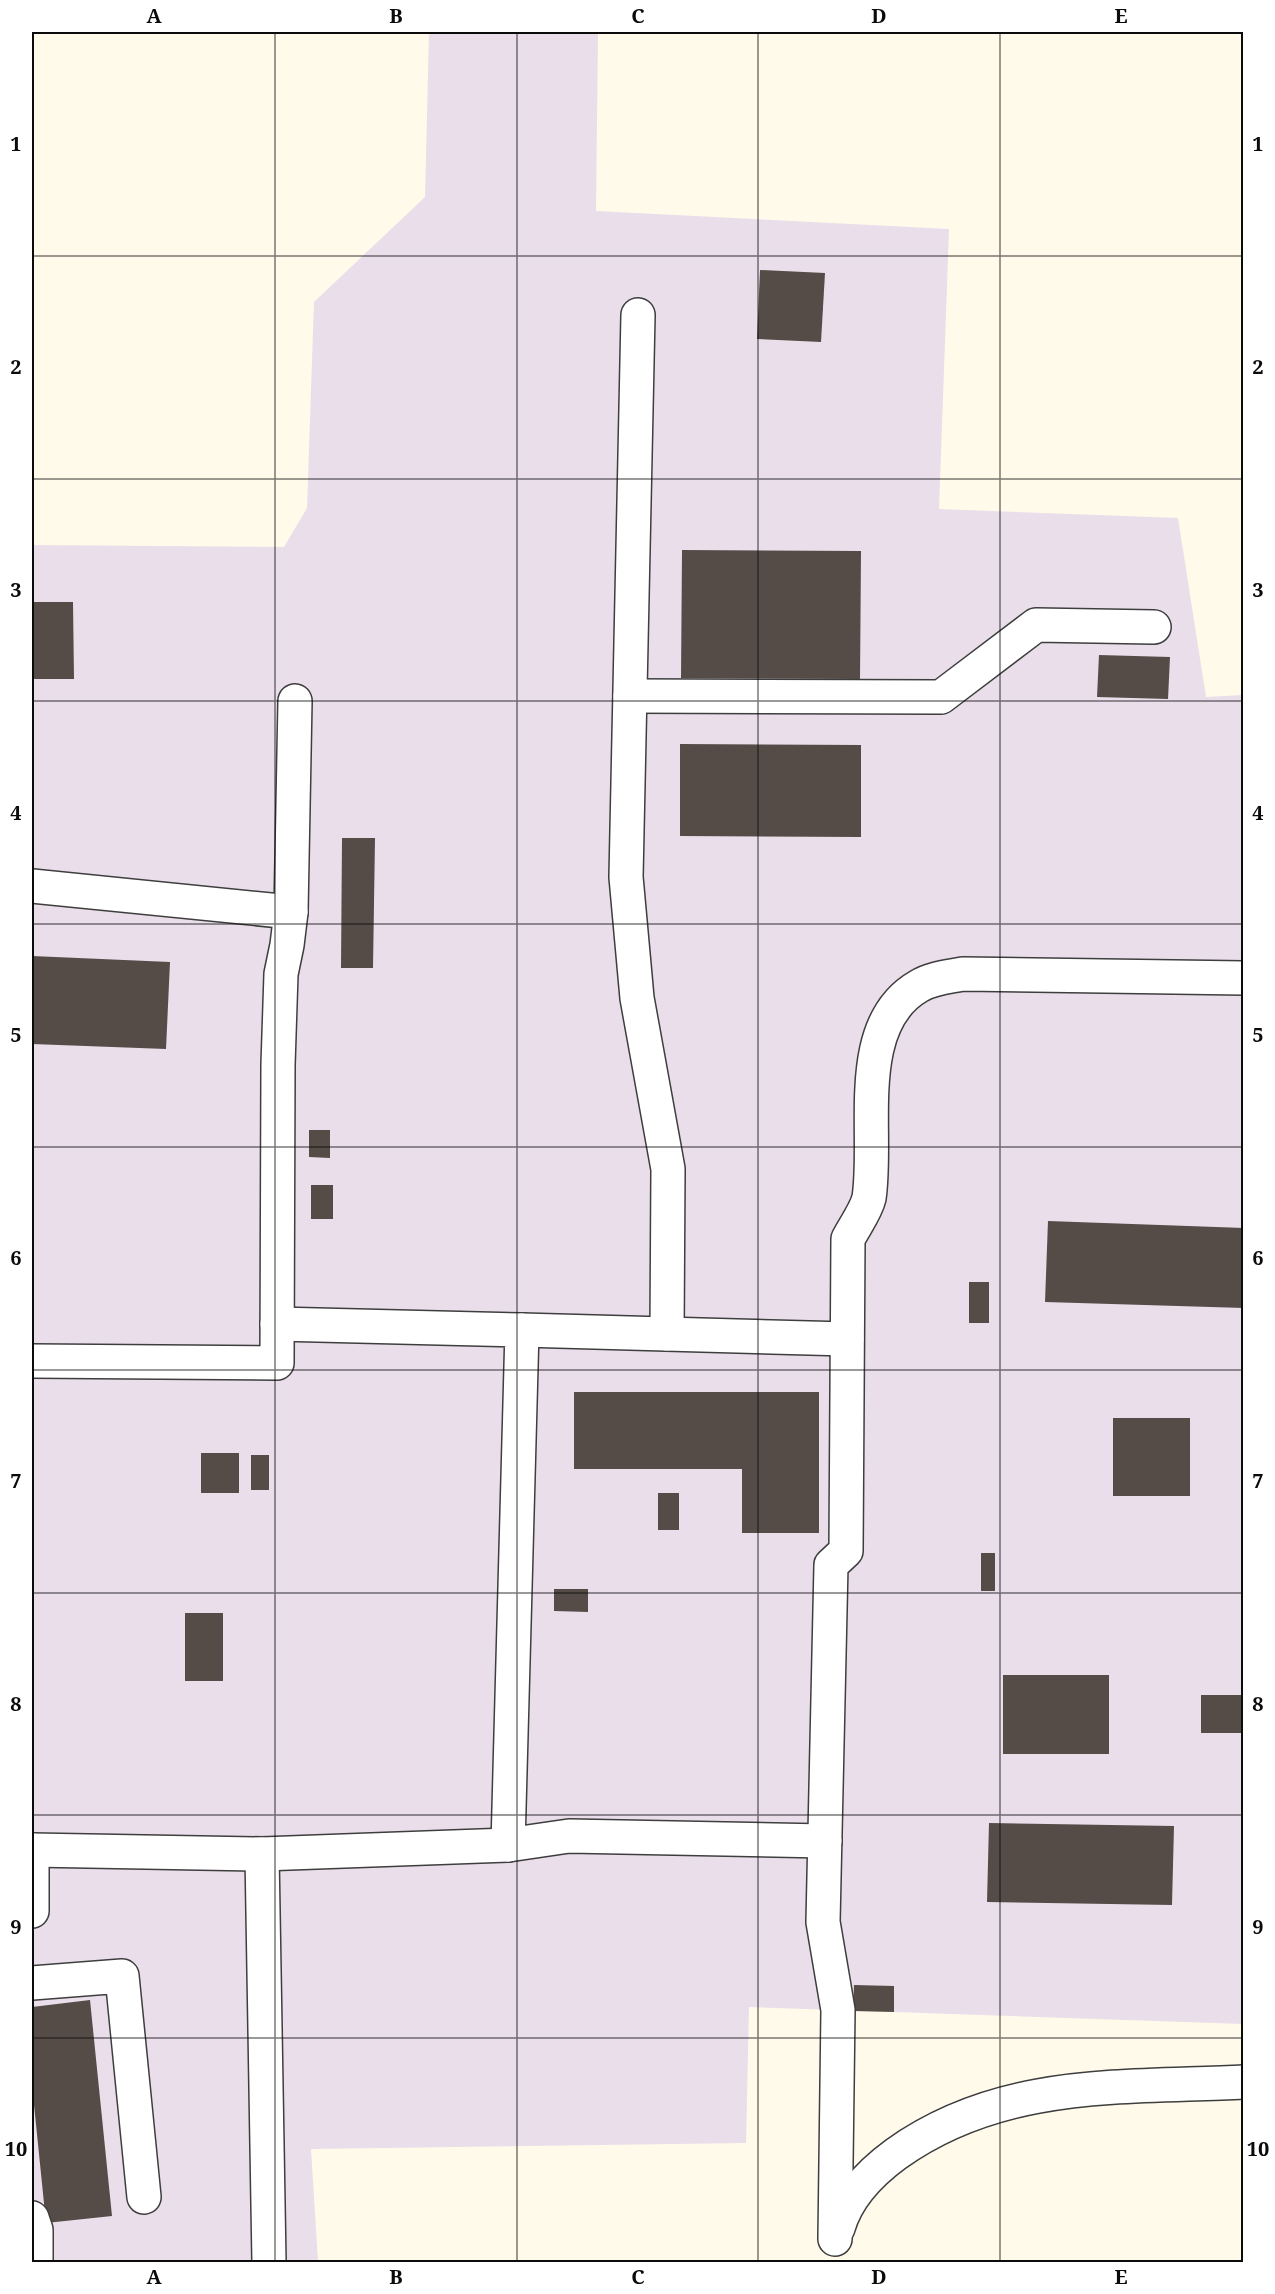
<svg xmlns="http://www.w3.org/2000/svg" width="1275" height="2294" font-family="'Noto Serif',serif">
<rect width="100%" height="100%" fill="#fffaea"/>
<polygon fill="#eadeeb" points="429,32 598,32 596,211 949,229 939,509 1178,518 1206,697 1243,695 1243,2024 749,2007 746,2143 311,2149 318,2262 32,2262 32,545 284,547 307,508 314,302 425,197"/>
<g fill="#554c47">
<polygon points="760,270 825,273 821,342 757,339"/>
<polygon points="682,550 861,551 860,679 681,678"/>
<polygon points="32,602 73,602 74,679 32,679"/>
<polygon points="1099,655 1170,657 1168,699 1097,697"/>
<polygon points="680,744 861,745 861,837 680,836"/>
<polygon points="342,838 375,838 373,968 341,968"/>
<polygon points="32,956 170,962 166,1049 32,1044"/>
<polygon points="309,1130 330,1130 330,1158 309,1157"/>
<rect x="311" y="1185" width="22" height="34"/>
<polygon points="1048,1221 1244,1228 1244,1308 1045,1302"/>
<rect x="969" y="1282" width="20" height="41"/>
<polygon points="574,1392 819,1392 819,1533 742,1533 742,1469 574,1469"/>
<rect x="1113" y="1418" width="77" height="78"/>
<rect x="201" y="1453" width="38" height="40"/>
<rect x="251" y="1455" width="18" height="35"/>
<rect x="658" y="1493" width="21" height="37"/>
<rect x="981" y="1553" width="14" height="38"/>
<polygon points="554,1589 588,1589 588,1612 554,1611"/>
<rect x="185" y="1613" width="38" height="68"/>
<rect x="1003" y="1675" width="106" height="79"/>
<rect x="1201" y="1695" width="43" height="38"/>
<polygon points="989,1823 1174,1826 1172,1905 987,1902"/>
<polygon points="854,1985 894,1986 894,2012 853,2011"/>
<polygon points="90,2000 112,2216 46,2223 32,2085 32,2007"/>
</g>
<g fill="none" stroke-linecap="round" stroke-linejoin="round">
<defs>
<g id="minor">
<polyline points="638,315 626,877 637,998 668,1169 667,1334"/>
<polyline points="630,696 941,697 1036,625 1154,627"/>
<polyline points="32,886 291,912"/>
<polyline points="277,1324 522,1330 508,1845"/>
<polyline points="522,1330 847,1339"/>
<polyline points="32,1361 277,1363 278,1065 281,974 287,945 291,912 295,701"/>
<polyline points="32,1850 262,1854 508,1845 569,1836 825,1841"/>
<polyline points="262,1854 269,2262"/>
<polyline points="32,1911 32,1850"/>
<polyline points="32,1983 122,1976 144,2197"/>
<polyline points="32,2218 36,2230 36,2262"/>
<path d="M 838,2228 C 847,2196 870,2173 896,2154 C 1001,2079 1121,2088 1244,2082"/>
<path d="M 835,2239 L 838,2010 L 823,1922 L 831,1565 L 846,1551 L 848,1239 C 854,1227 866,1211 869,1198 C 879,1133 851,1025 919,986 C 932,978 948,977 963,974 L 1244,978"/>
</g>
</defs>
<use href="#minor" stroke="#3e3e3e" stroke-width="36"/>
<use href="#minor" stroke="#fff" stroke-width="33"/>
</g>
<path fill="none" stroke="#0b0b0b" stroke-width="1.5" stroke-opacity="0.55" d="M 275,32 L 275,2262M 517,32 L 517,2262M 758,32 L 758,2262M 1000,32 L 1000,2262M 32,256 L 1244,256M 32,479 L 1244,479M 32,701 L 1244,701M 32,924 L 1244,924M 32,1147 L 1244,1147M 32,1370 L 1244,1370M 32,1593 L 1244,1593M 32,1815 L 1244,1815M 32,2038 L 1244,2038"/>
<rect width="1275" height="2294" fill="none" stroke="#ffffff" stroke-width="66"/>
<rect x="33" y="33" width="1209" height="2228" fill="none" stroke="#0b0b0b" stroke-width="2"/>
<g font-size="20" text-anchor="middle" font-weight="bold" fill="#0b0b0b">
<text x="154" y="23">A</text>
<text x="396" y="23">B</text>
<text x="638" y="23">C</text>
<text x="879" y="23">D</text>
<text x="1121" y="23">E</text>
<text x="16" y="151">1</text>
<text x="1258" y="151">1</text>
<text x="16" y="374">2</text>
<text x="1258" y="374">2</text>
<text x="16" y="597">3</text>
<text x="1258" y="597">3</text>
<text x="16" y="820">4</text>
<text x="1258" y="820">4</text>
<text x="16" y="1042">5</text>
<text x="1258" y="1042">5</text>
<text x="16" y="1265">6</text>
<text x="1258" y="1265">6</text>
<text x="16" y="1488">7</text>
<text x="1258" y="1488">7</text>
<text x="16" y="1711">8</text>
<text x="1258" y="1711">8</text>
<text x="16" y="1934">9</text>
<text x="1258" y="1934">9</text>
<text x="16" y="2156">10</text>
<text x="1258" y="2156">10</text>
<text x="154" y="2284">A</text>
<text x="396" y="2284">B</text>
<text x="638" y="2284">C</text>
<text x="879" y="2284">D</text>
<text x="1121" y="2284">E</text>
</g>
</svg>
